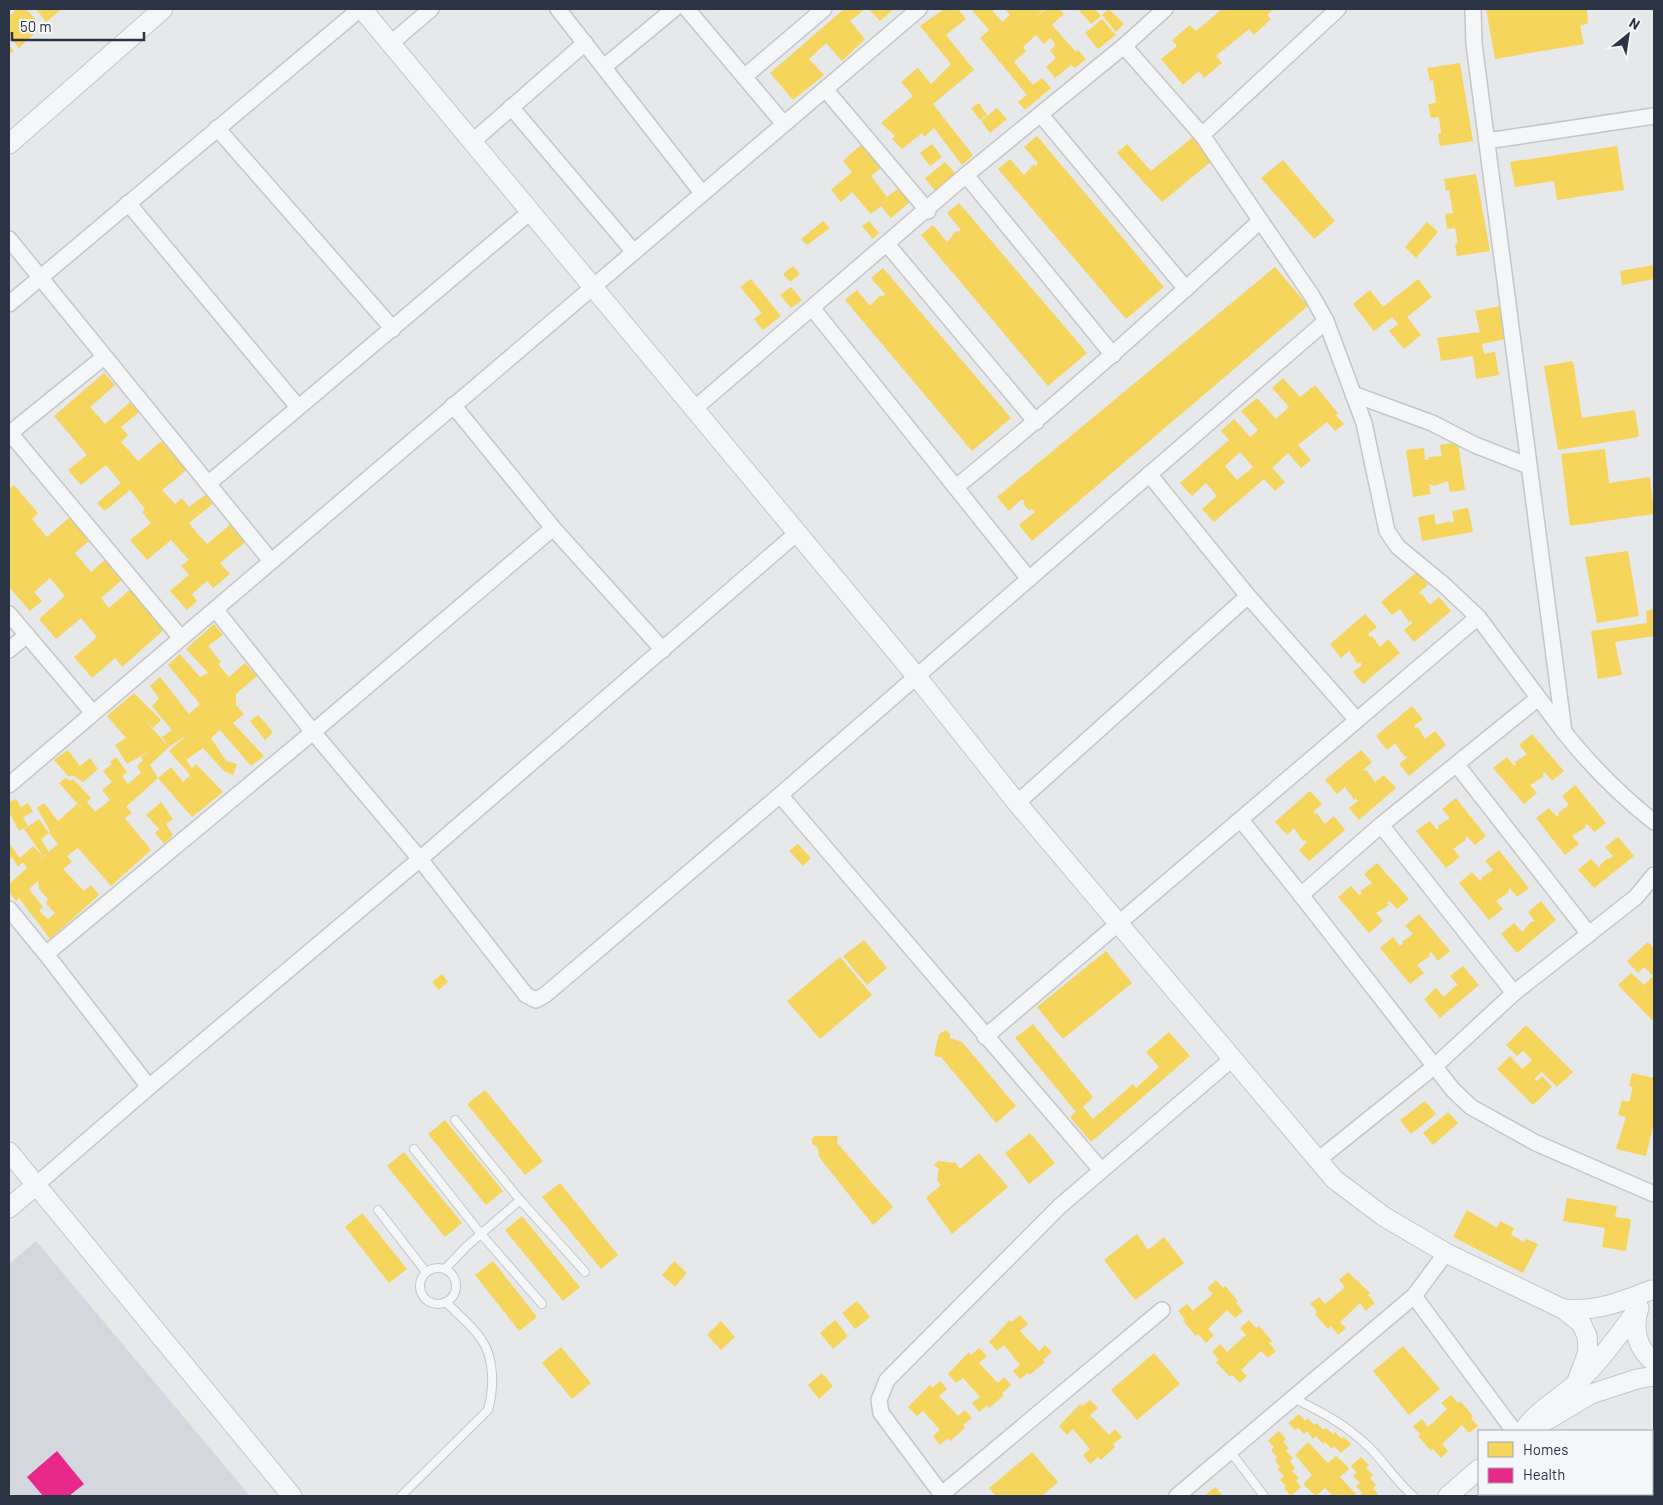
<svg xmlns="http://www.w3.org/2000/svg" width="1663" height="1505" font-family="Barlow,sans-serif">
<rect width="100%" height="100%" fill="#e6e8ea"/>
<polygon fill="#d4d7dd" points="36,1241 250,1496 9,1496 9,1264"/>
<g fill="#f6d55c" fill-rule="evenodd">
<polygon points="17,9 26,9 36,20 27,27 34,34 19,48 9,36 9,16"/>
<polygon points="36,9 62,9 46,22"/>
<polygon points="844,9 865,9 850,21 865,39 842,61 826,43 809,59 824,75 793,100 770,73"/>
<polygon points="869,9 894,9 880,21"/>
<polygon points="944,9 958,9 966,19 946,35 974,70 933,104 973,155 962,165 934,128 924,137 922,133 902,149 892,139 895,136 881,123 913,96 901,82 909,75 918,68 931,84 951,64 920,26"/>
<polygon points="971,9 991,9 1002,22 1010,15 1005,9 1044,9 1033,19 1046,9 1059,9 1064,14 1052,25 1076,52 1078,50 1086,59 1075,68 1071,65 1055,78 1046,67 1056,58 1050,50 1055,46 1054,42 1050,38 1044,44 1036,35 1023,47 1026,51 1014,62 1033,85 1042,78 1051,88 1025,110 1018,102 1027,95 980,38 989,30"/>
<polygon points="1078,9 1095,9 1101,16 1091,24"/>
<polygon points="1109,9 1124,24 1116,32 1102,15"/>
<polygon points="1222,9 1274,9 1267,15 1271,19 1254,35 1249,29 1216,56 1222,63 1204,78 1199,71 1183,85 1161,59 1177,46 1172,40 1190,25 1196,31"/>
<polygon points="1486,9 1587,9 1588,23 1580,26 1584,44 1495,59"/>
<polygon points="1102,19 1116,35 1098,49 1085,33"/>
<polygon points="9,45 14,51 9,55"/>
<polygon points="1460,63 1473,141 1440,146 1438,134 1441,133 1439,117 1431,118 1428,104 1436,103 1433,80 1430,81 1427,68"/>
<polygon points="979,103 987,115 980,120 971,108"/>
<polygon points="997,108 1007,119 990,133 981,121"/>
<polygon points="1037,136 1164,287 1126,319 998,169 1010,159 1024,175 1034,164 1036,166 1038,163 1024,147"/>
<polygon points="1193,137 1213,160 1162,202 1117,153 1127,144 1151,171"/>
<polygon points="862,144 882,167 871,176 887,197 899,188 911,201 891,218 881,206 871,214 852,192 841,202 831,190 852,172 843,161"/>
<polygon points="932,144 942,157 930,166 920,153"/>
<polygon points="1617,146 1624,190 1557,200 1554,181 1515,187 1510,162"/>
<polygon points="1283,160 1335,221 1314,239 1261,178"/>
<polygon points="945,162 956,174 935,191 925,178"/>
<polygon points="1476,174 1490,251 1457,256 1455,244 1458,243 1455,228 1447,229 1445,214 1453,213 1449,190 1446,191 1444,179"/>
<polygon points="959,203 1087,353 1048,386 921,235 933,225 947,242 956,231 958,232 961,230 947,213"/>
<polygon points="823,221 830,228 807,245 801,239"/>
<polygon points="869,221 879,233 873,239 862,226"/>
<polygon points="1427,222 1438,232 1416,258 1405,247"/>
<polygon points="1654,265 1654,279 1622,285 1620,271"/>
<polygon points="793,266 800,274 790,282 783,274"/>
<polygon points="1275,267 1308,306 1032,541 1019,525 1035,512 1032,509 1030,511 1023,504 1025,502 1022,499 1009,511 997,497"/>
<polygon points="883,268 1011,418 972,451 845,300 857,290 870,306 880,295 882,297 885,294 871,278"/>
<polygon points="751,279 781,316 763,330 754,319 762,313 740,287"/>
<polygon points="1418,279 1432,297 1407,317 1421,335 1404,349 1389,331 1398,324 1392,317 1374,331 1353,304 1370,290 1383,307"/>
<polygon points="791,287 802,300 791,308 780,295"/>
<polygon points="1500,306 1506,339 1482,344 1484,354 1495,352 1499,375 1476,379 1473,356 1441,361 1437,338 1480,332 1475,311"/>
<polygon points="1573,361 1582,418 1635,410 1639,437 1558,450 1544,366"/>
<polygon points="104,373 115,385 90,407 105,424 130,402 139,412 121,427 128,435 121,442 138,461 164,439 189,468 162,490 175,504 182,498 189,507 208,493 215,502 189,523 197,533 207,544 232,523 248,540 220,563 230,574 213,588 207,581 192,594 197,601 187,610 170,591 189,575 181,566 189,560 171,540 147,560 130,540 151,523 142,512 145,509 130,490 105,511 97,503 121,483 106,465 81,485 68,470 87,455 54,416"/>
<path d="M 1283,378 L 1300,397 L 1315,385 L 1338,413 L 1336,415 L 1344,424 L 1335,431 L 1327,422 L 1298,445 L 1311,460 L 1301,468 L 1288,453 L 1272,468 L 1285,482 L 1275,491 L 1264,479 L 1214,522 L 1202,509 L 1217,496 L 1206,483 L 1192,496 L 1180,483 L 1229,440 L 1221,431 L 1234,419 L 1250,437 L 1258,430 L 1241,411 L 1257,398 L 1276,419 L 1289,407 L 1272,388 ZM 1240,452 L 1253,467 L 1237,480 L 1225,466 Z"/>
<polygon points="1458,442 1465,490 1450,492 1448,481 1434,486 1429,484 1431,494 1413,497 1406,450 1424,448 1425,460 1429,459 1428,457 1442,456 1440,445"/>
<polygon points="1605,449 1609,483 1650,477 1654,514 1570,526 1561,454"/>
<polygon points="14,485 38,513 32,519 47,537 71,516 91,539 75,553 91,572 107,558 124,578 101,598 109,608 132,588 166,628 122,667 115,658 92,678 74,657 97,637 81,618 56,639 39,619 65,596 50,578 34,592 42,601 30,611 9,587 9,489"/>
<polygon points="1468,508 1473,532 1422,541 1418,517 1434,514 1436,525 1450,521 1450,523 1454,522 1452,511"/>
<polygon points="1628,551 1639,616 1597,623 1585,557"/>
<polygon points="1417,572 1428,585 1419,592 1421,595 1422,594 1430,605 1439,597 1451,611 1414,642 1404,630 1412,623 1411,620 1409,622 1400,609 1392,615 1381,602"/>
<polygon points="1654,609 1654,636 1615,642 1622,675 1598,679 1591,631 1647,623 1646,611"/>
<polygon points="1365,614 1377,627 1368,634 1370,637 1372,636 1380,647 1388,639 1400,653 1363,684 1353,672 1362,665 1360,662 1358,664 1349,651 1341,658 1330,644"/>
<path d="M 214,624 L 223,635 L 208,646 L 221,662 L 218,664 L 229,677 L 245,663 L 257,676 L 236,694 L 236,705 L 244,714 L 233,723 L 264,756 L 251,766 L 220,730 L 211,738 L 226,761 L 237,764 L 233,775 L 224,771 L 203,748 L 186,760 L 192,768 L 196,764 L 223,792 L 192,817 L 158,778 L 126,807 L 132,813 L 125,818 L 119,811 L 151,850 L 111,886 L 78,848 L 67,856 L 72,862 L 63,869 L 84,891 L 91,885 L 99,895 L 50,939 L 19,898 L 16,901 L 9,892 L 9,884 L 27,868 L 23,862 L 18,867 L 12,857 L 9,860 L 9,843 L 20,858 L 33,846 L 43,856 L 38,861 L 58,844 L 49,833 L 50,831 L 37,808 L 44,803 L 58,821 L 77,804 L 84,811 L 59,783 L 66,778 L 70,781 L 73,779 L 91,798 L 87,802 L 95,812 L 110,800 L 102,790 L 112,782 L 103,771 L 112,764 L 110,762 L 116,757 L 127,772 L 122,776 L 128,784 L 141,773 L 137,766 L 143,760 L 141,757 L 149,751 L 127,764 L 115,745 L 126,738 L 107,716 L 134,693 L 161,720 L 153,728 L 141,716 L 169,747 L 150,765 L 158,778 L 171,767 L 183,782 L 190,775 L 169,751 L 188,734 L 169,747 L 162,737 L 172,730 L 152,706 L 159,698 L 150,686 L 160,677 L 189,714 L 200,704 L 168,665 L 180,654 L 200,677 L 208,673 L 186,649 ZM 38,881 L 39,889 L 48,899 L 46,904 L 55,913 L 48,919 L 39,911 L 43,907 L 29,889 Z"/>
<polygon points="1412,706 1423,719 1414,726 1416,729 1418,727 1425,739 1435,731 1446,745 1409,776 1399,764 1408,757 1404,756 1395,743 1387,750 1376,736"/>
<polygon points="258,715 273,732 265,740 250,721"/>
<polygon points="1532,734 1564,771 1552,781 1545,772 1542,774 1544,776 1530,785 1537,793 1524,804 1493,768 1507,757 1514,766 1516,764 1515,762 1527,754 1519,745"/>
<polygon points="68,750 80,766 90,758 98,769 83,782 72,775 69,777 54,760"/>
<polygon points="1361,750 1372,762 1363,770 1367,771 1375,782 1384,775 1396,788 1359,820 1349,808 1358,801 1356,798 1354,800 1345,787 1337,794 1325,780"/>
<polygon points="1575,785 1606,823 1594,832 1587,824 1584,826 1586,827 1572,836 1579,844 1565,855 1536,818 1549,808 1557,817 1559,815 1558,813 1569,805 1562,796"/>
<polygon points="1310,791 1322,804 1313,812 1315,814 1317,813 1325,824 1334,816 1345,830 1309,861 1299,850 1307,842 1305,840 1303,841 1294,828 1287,835 1275,822"/>
<polygon points="1456,798 1486,836 1475,845 1467,836 1465,839 1466,840 1453,849 1460,857 1446,868 1416,831 1430,821 1437,830 1439,828 1438,826 1450,818 1442,809"/>
<polygon points="16,799 21,807 28,803 33,812 23,817 28,826 19,831 9,812 9,802"/>
<polygon points="161,802 173,819 166,824 173,835 164,844 155,833 159,829 146,815"/>
<polygon points="39,819 49,833 41,839 49,852 43,856 24,829"/>
<polygon points="1618,837 1634,856 1594,888 1578,870 1591,859 1599,868 1601,864 1608,858 1609,859 1613,856 1605,847"/>
<polygon points="798,844 811,858 803,866 789,851"/>
<polygon points="1499,850 1529,888 1517,897 1510,888 1508,891 1509,892 1496,901 1503,909 1489,920 1459,883 1472,872 1480,881 1482,880 1481,878 1493,870 1485,861"/>
<polygon points="1377,863 1409,899 1397,909 1390,901 1387,903 1389,905 1376,913 1383,921 1369,933 1338,897 1351,886 1359,895 1362,893 1360,891 1372,883 1364,874"/>
<polygon points="1541,901 1556,920 1517,953 1501,934 1514,923 1522,932 1531,922 1535,921 1528,912"/>
<polygon points="1419,914 1450,951 1438,961 1431,952 1429,955 1430,956 1417,965 1424,973 1410,984 1380,948 1393,937 1400,946 1403,944 1402,942 1413,934 1405,926"/>
<polygon points="864,940 887,968 867,985 843,956"/>
<polygon points="1648,942 1654,949 1654,1022 1618,985 1631,973 1644,985 1653,976 1644,967 1638,973 1627,961"/>
<polygon points="1106,951 1132,983 1063,1039 1037,1007"/>
<polygon points="840,957 872,995 820,1039 787,1001"/>
<polygon points="1463,966 1479,985 1440,1018 1424,999 1436,988 1444,997 1454,987 1458,985 1450,976"/>
<polygon points="442,974 448,982 439,990 432,982"/>
<polygon points="1033,1024 1093,1097 1083,1107 1093,1119 1133,1084 1136,1088 1159,1067 1146,1052 1169,1032 1190,1056 1091,1142 1070,1117 1076,1112 1015,1038"/>
<polygon points="1526,1025 1573,1072 1557,1087 1542,1072 1534,1079 1537,1081 1542,1076 1552,1087 1533,1105 1497,1069 1510,1056 1522,1069 1532,1060 1523,1051 1517,1056 1506,1045"/>
<polygon points="946,1030 950,1034 950,1038 962,1042 1016,1106 996,1123 941,1057 934,1056 939,1034"/>
<polygon points="1632,1073 1654,1078 1654,1122 1646,1156 1616,1149 1626,1117 1618,1115 1622,1100 1629,1102 1633,1087 1629,1086"/>
<polygon points="485,1090 543,1161 525,1175 467,1104"/>
<polygon points="1425,1101 1436,1114 1411,1134 1400,1120"/>
<polygon points="1448,1112 1458,1123 1433,1145 1423,1133"/>
<polygon points="445,1120 503,1191 486,1205 428,1134"/>
<polygon points="1030,1133 1055,1163 1029,1184 1005,1153"/>
<polygon points="838,1136 837,1143 893,1207 873,1225 819,1157 818,1148 812,1144 812,1138 815,1136"/>
<polygon points="404,1152 462,1223 445,1237 387,1166"/>
<polygon points="979,1153 1008,1187 952,1234 926,1198 941,1185 937,1180 939,1169 934,1165 938,1161 956,1163 960,1169"/>
<polygon points="560,1183 618,1255 601,1269 542,1197"/>
<polygon points="1567,1198 1617,1206 1615,1217 1631,1219 1626,1251 1602,1247 1605,1228 1563,1221"/>
<polygon points="1467,1210 1497,1228 1500,1221 1514,1228 1511,1235 1524,1242 1526,1239 1538,1244 1523,1273 1453,1237"/>
<polygon points="362,1213 407,1269 389,1283 345,1227"/>
<polygon points="522,1216 580,1287 563,1301 505,1230"/>
<polygon points="1137,1234 1148,1250 1164,1237 1184,1263 1135,1300 1104,1260"/>
<polygon points="493,1261 537,1317 519,1331 475,1275"/>
<polygon points="674,1261 687,1273 675,1287 662,1275"/>
<polygon points="1348,1272 1370,1293 1368,1295 1375,1303 1366,1311 1360,1303 1340,1322 1346,1328 1338,1335 1331,1326 1328,1329 1315,1314 1317,1311 1310,1304 1319,1297 1325,1304 1345,1287 1339,1280"/>
<polygon points="1216,1280 1223,1288 1225,1286 1238,1301 1236,1303 1243,1311 1235,1318 1227,1310 1208,1329 1214,1335 1206,1343 1198,1334 1196,1336 1183,1321 1185,1319 1178,1311 1187,1304 1193,1311 1213,1294 1207,1288"/>
<polygon points="857,1301 870,1317 855,1329 842,1313"/>
<polygon points="1020,1315 1028,1324 1020,1331 1039,1351 1045,1345 1052,1352 1043,1360 1045,1362 1030,1375 1028,1373 1020,1379 1013,1371 1020,1365 1004,1345 997,1351 989,1342 1010,1320 1012,1322"/>
<polygon points="835,1320 848,1336 833,1349 820,1333"/>
<polygon points="1249,1320 1256,1328 1259,1326 1272,1341 1269,1343 1276,1351 1268,1358 1261,1351 1241,1370 1247,1376 1240,1383 1232,1375 1230,1377 1216,1362 1219,1360 1212,1352 1220,1344 1227,1352 1246,1335 1240,1328"/>
<polygon points="721,1321 735,1337 721,1350 707,1335"/>
<polygon points="1403,1346 1440,1389 1409,1415 1373,1371"/>
<polygon points="561,1347 591,1383 572,1399 542,1363"/>
<polygon points="979,1348 987,1356 979,1363 998,1383 1004,1377 1011,1385 1002,1393 1004,1395 989,1408 987,1405 979,1412 972,1403 980,1397 963,1378 956,1383 948,1374 969,1352 971,1355"/>
<polygon points="1154,1353 1180,1384 1137,1420 1111,1390"/>
<polygon points="822,1373 833,1386 819,1399 808,1385"/>
<polygon points="940,1381 947,1389 939,1396 958,1416 965,1410 972,1418 963,1425 965,1428 950,1441 948,1438 940,1445 933,1436 940,1430 923,1411 917,1416 908,1407 930,1385 932,1388"/>
<polygon points="1451,1395 1458,1403 1460,1401 1473,1416 1471,1418 1478,1426 1469,1433 1462,1425 1442,1444 1448,1451 1441,1458 1433,1449 1431,1451 1418,1436 1420,1434 1413,1426 1422,1419 1428,1427 1447,1409 1441,1403"/>
<polygon points="1090,1400 1098,1408 1090,1415 1109,1435 1115,1429 1122,1437 1113,1444 1115,1447 1101,1460 1098,1457 1090,1464 1083,1455 1090,1449 1073,1429 1067,1435 1059,1426 1080,1404 1082,1406"/>
<polygon points="1299,1414 1305,1421 1308,1418 1314,1425 1317,1423 1323,1430 1326,1428 1333,1434 1335,1432 1342,1439 1344,1437 1351,1444 1341,1453 1334,1446 1332,1449 1325,1442 1323,1444 1316,1436 1313,1439 1307,1431 1304,1434 1298,1428 1295,1430 1288,1423"/>
<polygon points="1279,1431 1286,1439 1283,1442 1289,1448 1286,1451 1293,1458 1290,1461 1295,1468 1292,1471 1299,1478 1296,1481 1301,1487 1291,1496 1284,1488 1286,1486 1280,1480 1284,1476 1277,1469 1280,1467 1275,1460 1277,1457 1271,1450 1274,1447 1268,1441"/>
<polygon points="1308,1442 1328,1463 1336,1456 1347,1466 1349,1469 1340,1477 1356,1494 1354,1496 1333,1496 1325,1488 1316,1496 1305,1486 1304,1483 1312,1475 1295,1455"/>
<polygon points="1032,1452 1058,1482 1042,1496 996,1496 989,1488"/>
<polygon points="1361,1457 1369,1465 1366,1468 1373,1475 1370,1478 1376,1485 1373,1488 1378,1494 1375,1496 1359,1496 1362,1493 1356,1486 1360,1483 1353,1476 1357,1473 1351,1466"/>
<polygon points="1215,1487 1223,1496 1204,1496"/>
</g>
<polygon fill="#e7298a" points="57,1451 84,1484 69,1496 43,1496 27,1477"/>
<g fill="none" stroke-linecap="round" stroke-linejoin="round">
<defs>
<g id="service">
<polyline points="455,1120 520,1200 585,1272"/>
<polyline points="414,1149 481,1234 542,1304"/>
<polyline points="378,1210 426,1272"/>
<circle cx="438" cy="1286" r="18"/>
<polyline points="446,1268 467,1246 520,1200"/>
<path d="M 1293,1398 C 1322,1412 1345,1424 1369,1447 C 1384,1462 1396,1481 1413,1496"/>
<polyline points="1230,1451 1264,1496"/>
<path d="M 401,1496 L 488,1410 C 494,1389 495,1358 481,1339 C 472,1325 457,1314 446,1302"/>
</g>
<g id="minor">
<polyline points="558,9 702,193"/>
<polyline points="687,9 784,124"/>
<path d="M 1473,9 L 1474,44 L 1564,732 C 1591,766 1620,795 1654,822"/>
<polyline points="390,44 431,9"/>
<polyline points="1124,46 1202,135 1312,296 1326,321 1364,423 1387,531 1398,547 1444,585 1478,617 1564,732"/>
<polyline points="605,66 674,9"/>
<polyline points="744,77 824,9"/>
<polyline points="825,89 928,211"/>
<polyline points="511,107 634,252"/>
<polyline points="1041,115 1186,289"/>
<polyline points="217,128 393,329"/>
<polyline points="1202,135 1338,9"/>
<polyline points="1487,141 1654,116"/>
<polyline points="472,142 585,43"/>
<polyline points="966,175 1113,355"/>
<polyline points="128,203 298,407"/>
<polyline points="9,239 271,561"/>
<polyline points="887,244 1036,422"/>
<polyline points="9,304 360,9"/>
<polyline points="813,309 1029,579"/>
<polyline points="1353,394 1432,423 1475,445 1529,466"/>
<polyline points="453,405 553,528 663,650"/>
<polyline points="694,409 966,175 1124,46 1165,9"/>
<polyline points="10,433 181,638"/>
<polyline points="9,434 104,357"/>
<polyline points="1149,474 1248,596 1356,719"/>
<polyline points="209,483 530,212"/>
<path d="M 956,487 C 1061,402 1160,313 1259,222"/>
<polyline points="215,609 313,732 420,859 526,995 536,1000 545,995 780,795 1326,321"/>
<polyline points="9,614 93,713"/>
<polyline points="9,650 27,635"/>
<polyline points="1457,765 1589,934"/>
<polyline points="9,785 919,9"/>
<polyline points="780,795 1101,1170"/>
<polyline points="1017,803 1248,596"/>
<polyline points="1241,820 1301,895 1453,1090 1471,1107 1536,1143 1654,1194"/>
<polyline points="1381,825 1514,993"/>
<polyline points="1301,895 1381,825 1537,699"/>
<polyline points="9,909 46,954 149,1087"/>
<polyline points="46,954 313,732 553,528"/>
<polyline points="985,1037 1478,617"/>
<polyline points="1318,1160 1435,1066 1514,993 1636,897 1654,875"/>
<polyline points="36,1185 149,1087 420,859 797,533"/>
<polyline points="1414,1296 1514,1431"/>
<polyline points="942,1494 1162,1310"/>
<polyline points="943,1496 881,1413 879,1400 887,1380 1060,1206 1232,1059"/>
<polyline points="1177,1496 1414,1296 1446,1253"/>
</g>
<g id="tertiary">
<polyline points="362,9 917,677 1017,803 1334,1179 1383,1216 1446,1253 1563,1309 1581,1323 1587,1336 1588,1352 1576,1384"/>
<polyline points="9,144 163,9"/>
<polyline points="9,1152 292,1496"/>
<polyline points="9,1208 36,1185"/>
<path d="M 1639,1308 C 1632,1328 1637,1349 1654,1362"/>
<path d="M 1563,1309 C 1596,1312 1621,1302 1651,1290"/>
<polyline points="1532,1429 1591,1394 1637,1379 1654,1376"/>
<path d="M 1523,1431 C 1538,1409 1561,1398 1580,1380 C 1602,1359 1620,1333 1638,1309"/>
<polyline points="1448,1496 1479,1469"/>
</g>
</defs>
<use href="#service" stroke="#c4c6c8" stroke-width="10"/>
<use href="#minor" stroke="#c4c6c8" stroke-width="18"/>
<use href="#tertiary" stroke="#c4c6c8" stroke-width="21"/>
<use href="#service" stroke="#f5f6f7" stroke-width="8"/>
<use href="#minor" stroke="#f5f6f7" stroke-width="15"/>
<use href="#tertiary" stroke="#f5f6f7" stroke-width="19"/>
</g>
<rect width="1663" height="1505" fill="none" stroke="#2b3445" stroke-width="20"/>
<rect x="1478" y="1430" width="175" height="65" fill="#f4f6f9" stroke="#a4a8b1"/>
<rect x="1488" y="1442" width="25" height="15" fill="#f6d55c" stroke="#a4a8b1"/>
<text x="1523" y="1455" font-size="15" fill="#2b3445">Homes</text>
<rect x="1488" y="1468" width="25" height="15" fill="#e7298a" stroke="#a4a8b1"/>
<text x="1523" y="1480" font-size="15" fill="#2b3445">Health</text>
<g transform="translate(1628 35) rotate(30)" stroke="#f4f6f9" stroke-width="4" paint-order="stroke">
<path d="M0-4L9 19L0 12L-9 19Z" fill="#2b3445"/>
<text y="-8" font-size="14" font-weight="bold" text-anchor="middle" fill="#2b3445">N</text>
</g>
<path d="M12 32v8h132v-8" fill="none" stroke="#2b3445" stroke-width="2.5"/>
<text x="20" y="32" font-size="15" fill="#2b3445" stroke="#f4f6f9" stroke-width="4" paint-order="stroke">50 m</text>
</svg>
